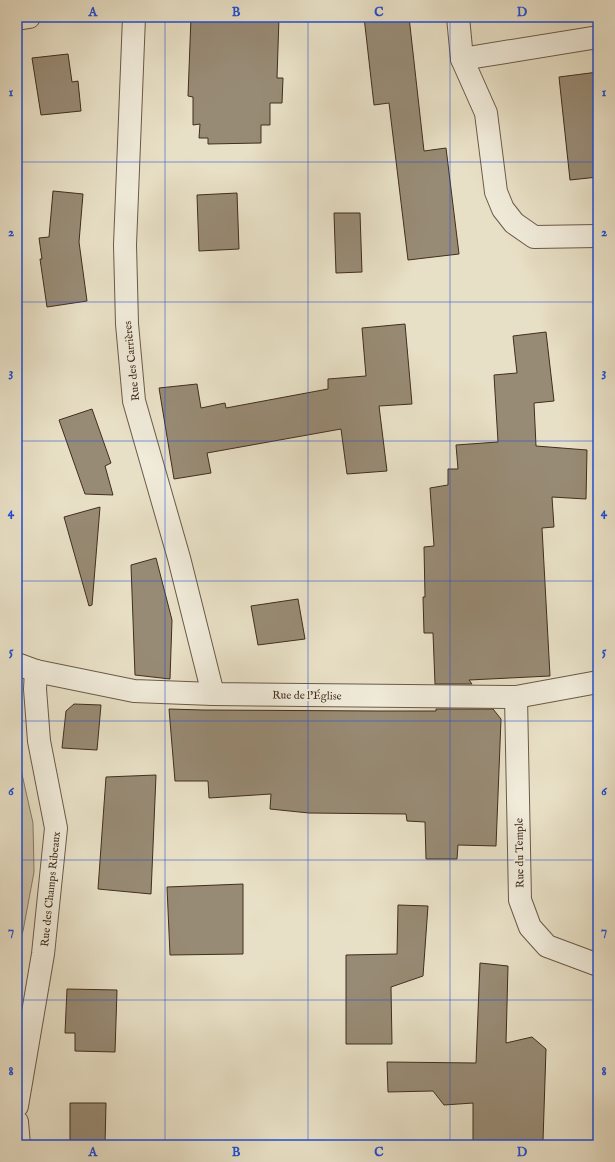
<svg xmlns="http://www.w3.org/2000/svg" width="615" height="1162" font-family="'IM FELL English',serif">
<rect width="100%" height="100%" fill="#e8e0c6"/>
<filter id="stains"><feTurbulence type="fractalNoise" baseFrequency=".005" numOctaves="4"/><feColorMatrix values="0 0 0 0 .2 0 0 0 0 .09 0 0 0 0 .02 0 0 0 .5 -.17"/></filter>
<radialGradient id="worn" r=".72"><stop offset=".6" stop-color="#630" stop-opacity="0"/><stop offset="1" stop-color="#630" stop-opacity=".3"/></radialGradient>
<polygon fill="#ccc2a9" stroke="#867864" points="17,752 33,823 34,872 23,931 17,949"/>
<g fill="#988b75" stroke="#412e1e">
<polygon points="191,17 279,17 277,78 283,78 282,103 270,103 270,125 261,125 261,143 208,144 208,138 199,138 200,124 193,125 193,97 188,96"/>
<polygon points="364,17 409,17 424,151 446,148 459,254 408,260 389,103 374,105"/>
<polygon points="68,54 72,82 78,81 81,111 41,115 32,58"/>
<polygon points="598,72 598,177 570,180 559,77"/>
<polygon points="53,191 83,194 79,242 87,301 47,307 40,259 42,259 39,238 49,237"/>
<polygon points="237,193 239,249 199,251 197,195"/>
<polygon points="334,213 360,213 362,272 336,273"/>
<polygon points="405,324 412,404 379,406 387,471 347,474 341,429 207,453 211,473 174,479 159,388 197,384 201,408 225,403 226,408 328,389 328,379 366,376 362,328"/>
<polygon points="546,332 554,401 534,403 536,446 587,450 586,499 552,497 554,527 542,528 550,676 469,680 472,684 435,684 433,633 424,633 423,597 425,597 424,547 434,546 430,488 448,485 448,469 458,469 456,445 498,442 494,375 517,373 513,336"/>
<polygon points="92,409 111,463 105,466 113,495 85,494 59,420"/>
<polygon points="100,507 92,605 89,606 64,517"/>
<polygon points="156,558 172,620 170,679 135,675 131,565"/>
<polygon points="298,599 305,639 258,645 251,606"/>
<polygon points="74,704 101,705 97,750 62,748 66,711"/>
<polygon points="169,709 203,710 378,711 436,711 436,709 493,709 501,719 496,846 458,845 457,859 426,859 425,822 407,821 406,814 309,813 270,809 271,794 209,798 208,781 175,781"/>
<polygon points="156,775 151,894 98,889 106,777"/>
<polygon points="243,884 243,954 170,955 167,887"/>
<polygon points="398,905 428,906 423,976 391,987 392,1044 346,1044 346,955 397,954"/>
<polygon points="480,963 508,966 506,1043 532,1037 546,1049 543,1141 473,1142 473,1103 444,1105 433,1091 388,1092 387,1062 476,1063"/>
<polygon points="67,989 117,990 115,1052 75,1051 75,1033 65,1033"/>
<polygon points="70,1103 106,1103 105,1145 70,1145"/>
</g>
<g fill="none" stroke-linecap="round" stroke-linejoin="round">
<defs>
<g id="minor">
<polyline points="134,17 125,245 127,324 134,401 179,558 213,694"/>
<polyline points="458,17 462,59 486,113 496,192 503,209 514,223 534,237 598,236"/>
<polyline points="17,19 29,17"/>
<polyline points="462,59 598,37"/>
<polyline points="17,664 36,671 134,691 213,694 516,697 598,682"/>
<polyline points="516,697 520,900 530,927 547,946 598,965"/>
<polyline points="17,1106 43,954 56,828 39,741 35,689 36,671"/>
<polyline points="17,1122 19,1145"/>
</g>
</defs>
<use href="#minor" stroke="#6b5a48" stroke-width="24"/>
<use href="#minor" stroke="#f0ebda" stroke-width="22"/>
</g>
<path fill="none" stroke="#1d4ed8" stroke-width="1" stroke-opacity="0.55" d="M 165,17 L 165,1145M 308,17 L 308,1145M 450,17 L 450,1145M 17,162 L 598,162M 17,302 L 598,302M 17,441 L 598,441M 17,581 L 598,581M 17,721 L 598,721M 17,860 L 598,860M 17,1000 L 598,1000"/>
<g text-anchor="middle" stroke-width="4" stroke-linejoin="round" paint-order="stroke">
<g font-size="11" fill="#412e1e" stroke="#f0ebda">
<text transform="translate(131 361) rotate(-96)" y="4">Rue des Carrières</text>
<text transform="translate(307 695) rotate(1)" y="4">Rue de l'Église</text>
<text transform="translate(519 853) rotate(-91)" y="4">Rue du Temple</text>
<text transform="translate(50 889) rotate(-84)" y="4">Rue des Champs Ribeaux</text>
</g>
</g>
<rect width="615" height="1162" fill="none" stroke="#e8e0c6" stroke-width="44"/>
<rect x="22" y="22" width="571" height="1118" fill="none" stroke="#1d4ed8" stroke-width="1.5"/>
<g font-size="13" text-anchor="middle" font-weight="bold" fill="#1d4ed8">
<text x="93" y="16">A</text>
<text x="236" y="16">B</text>
<text x="379" y="16">C</text>
<text x="522" y="16">D</text>
<text x="11" y="96">1</text>
<text x="604" y="96">1</text>
<text x="11" y="236">2</text>
<text x="604" y="236">2</text>
<text x="11" y="376">3</text>
<text x="604" y="376">3</text>
<text x="11" y="516">4</text>
<text x="604" y="516">4</text>
<text x="11" y="655">5</text>
<text x="604" y="655">5</text>
<text x="11" y="795">6</text>
<text x="604" y="795">6</text>
<text x="11" y="935">7</text>
<text x="604" y="935">7</text>
<text x="11" y="1075">8</text>
<text x="604" y="1075">8</text>
<text x="93" y="1156">A</text>
<text x="236" y="1156">B</text>
<text x="379" y="1156">C</text>
<text x="522" y="1156">D</text>
</g>
<rect width="100%" height="100%" filter="url(#stains)"/>
<rect width="100%" height="100%" fill="url(#worn)"/>
</svg>
